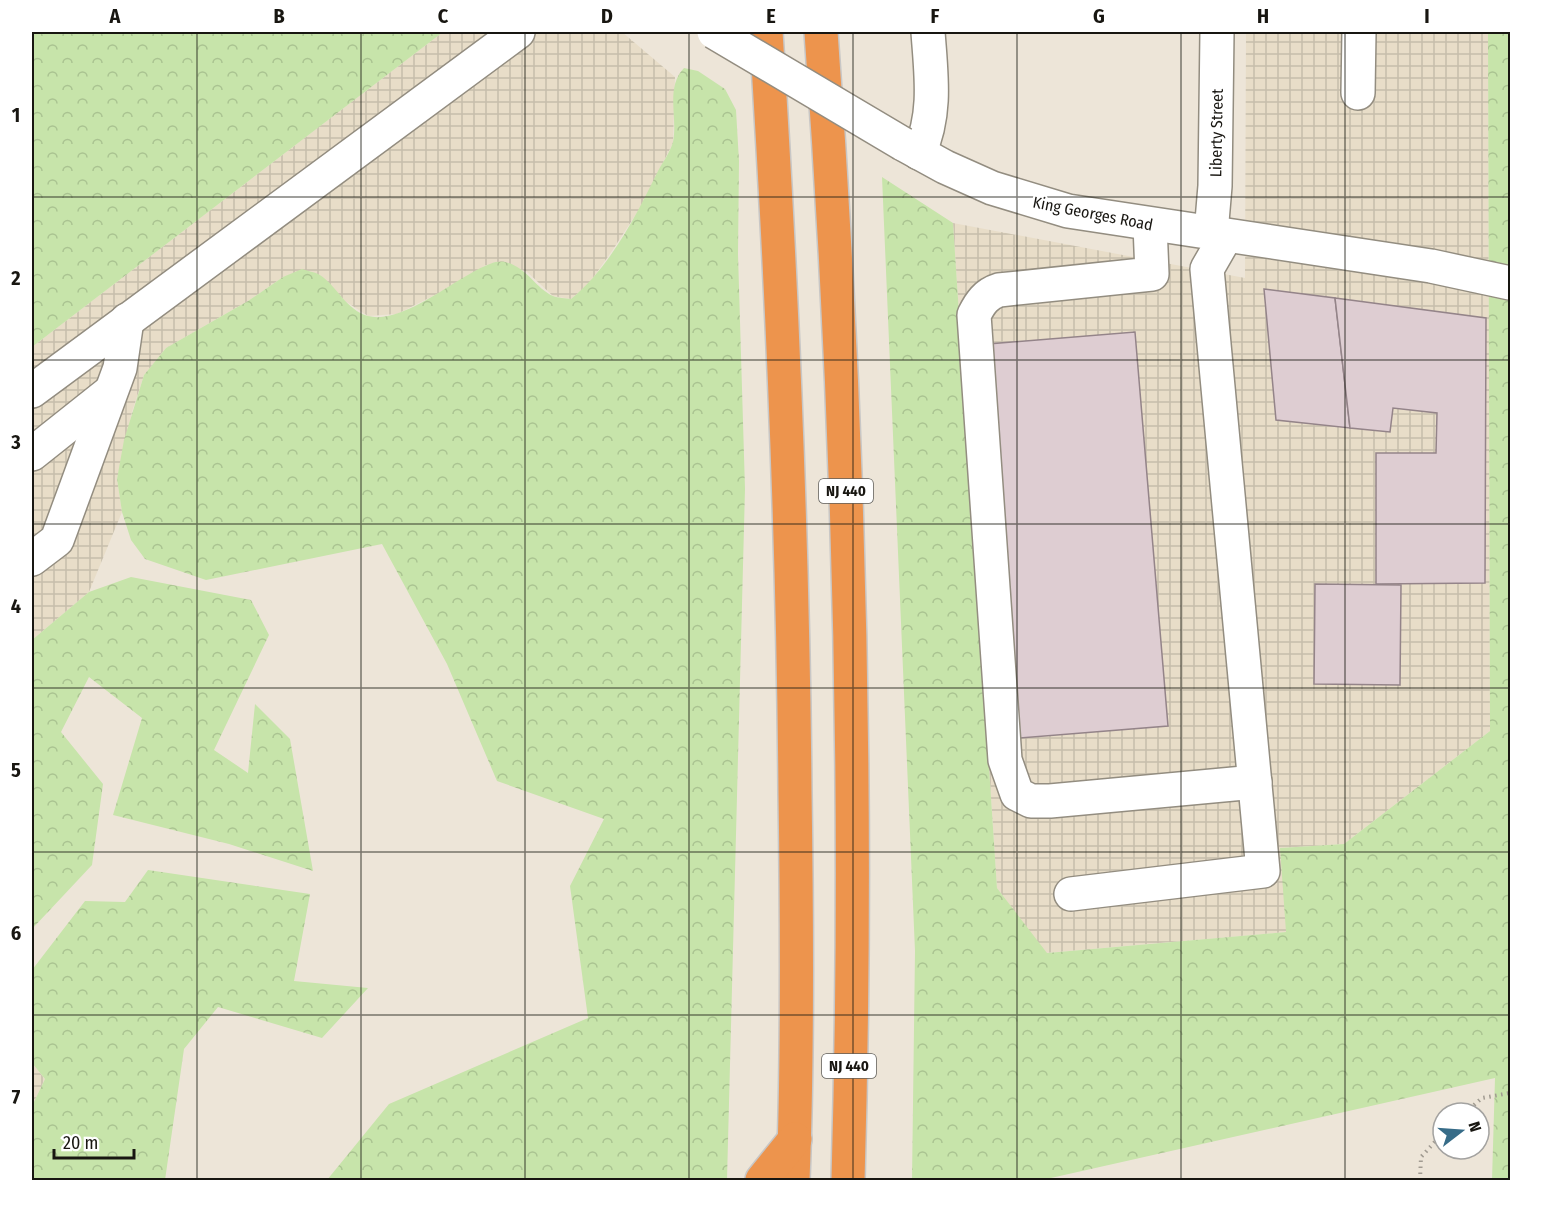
<svg xmlns="http://www.w3.org/2000/svg" width="1542" height="1212" font-family="'Fira Sans Condensed',sans-serif">
<defs>
<pattern id="industrial-grid" width="8" height="8" patternUnits="userSpaceOnUse" patternTransform="scale(1.5)"><rect width="8" height="8" fill="#e8ddc8"/><path d="M0 4h8M4 0v8" fill="none" stroke="#c6bdab"/></pattern>
<pattern id="forest-crowns" width="20" height="18" patternUnits="userSpaceOnUse" patternTransform="scale(1.5)"><rect width="20" height="18" fill="#c7e4aa"/><path d="M2 6a3 3 0 1 1 6 0M12 15a3 3 0 1 1 6 0" fill="none" stroke="#aac391"/></pattern>
</defs>
<rect width="100%" height="100%" fill="#ede5d8"/>
<g fill="url(#industrial-grid)">
<polygon points="443,32 622,32 675,77 673,143 640,208 612,251 588,285 571,299 553,296 526,271 486,265 447,289 397,314 368,316 345,301 320,275 283,277 248,301 166,348 144,375 132,412 117,479 122,512 89,592 32,640 32,347"/>
<polygon points="1246,32 1488,32 1490,731 1344,844 1281,848 1287,932 1046,953 997,888 953,223 1245,278"/>
<polygon points="32,1063 45,1079 32,1106"/>
</g>
<g fill="url(#forest-crowns)">
<polygon points="32,32 443,32 32,347"/>
<polygon points="1488,32 1510,32 1510,1180 1492,1180 1495,1078 1042,1180 912,1180 915,951 882,177 953,223 997,888 1047,953 1286,932 1280,848 1344,844 1490,731"/>
<path d="M 684,68 L 698,71 L 725,89 L 736,110 L 739,161 L 738,254 L 745,489 L 727,1180 L 327,1180 L 389,1104 L 588,1018 L 570,886 L 604,819 L 497,781 L 447,664 L 382,544 L 206,580 L 145,559 L 131,540 L 122,512 L 117,479 L 124,440 L 144,375 L 166,348 L 248,301 L 283,277 L 302,269 C 307,271 315,272 320,275 C 337,286 346,310 368,316 C 410,327 479,255 505,262 C 527,267 535,288 553,296 C 558,298 566,298 571,299 C 610,267 636,216 658,171 C 663,162 670,152 673,142 C 678,117 665,88 684,68 Z"/>
<polygon points="131,577 251,600 269,635 214,750 248,773 255,704 290,739 313,871 229,844 113,815 142,718 89,677 61,732 103,784 92,865 32,929 32,640 89,592"/>
<polygon points="148,870 310,894 294,981 368,988 322,1038 218,1007 184,1049 165,1180 32,1180 32,1106 45,1079 32,1063 32,970 85,901 125,902"/>
</g>
<g fill="#decdd2" stroke="#948489" stroke-width="1.5">
<polygon points="1264,289 1335,298 1350,428 1276,420"/>
<polygon points="1335,298 1486,318 1485,583 1376,584 1376,453 1436,453 1437,413 1393,408 1390,432 1350,428"/>
<polygon points="1135,332 1168,726 1020,738 988,344"/>
<polygon points="1315,584 1401,585 1400,685 1314,684"/>
</g>
<g fill="none" stroke-linecap="round" stroke-linejoin="round">
<defs>
<g id="minor">
<polyline points="1358,93 1359,32"/>
<polyline points="903,144 945,167 992,188 1068,211 1431,266 1510,283"/>
<path d="M 919,153 C 937,114 931,74 928,32"/>
<path d="M 1150,225 L 1152,274 L 999,290 C 986,294 980,303 974,315 L 1005,760 L 1017,794 L 1031,801 L 1050,801 L 1255,782"/>
<polyline points="1211,233 1215,186 1217,32"/>
<polyline points="32,391 518,32"/>
<polyline points="32,454 110,392"/>
<polyline points="32,559 57,540 120,368 127,320"/>
<polyline points="1071,894 1263,871 1207,269 1226,236"/>
</g>
<g id="highway">
<path d="M 766,32 C 782,285 793,539 795,793 C 797,922 798,1052 793,1180"/>
<path d="M 821,32 C 849,414 859,797 848,1180"/>
<polyline points="762,1180 795,1139"/>
</g>
</defs>
<use href="#minor" stroke="#938d80" stroke-width="36"/>
<use href="#highway" stroke="#c8c7c6" stroke-width="36"/>
<g stroke="#a19b91" stroke-width="4" stroke-dasharray="1.5 4.5" stroke-linecap="butt">
<polyline points="1465,1113 1482,1098 1510,1093"/>
<polyline points="1420,1180 1421,1157 1443,1133"/>
</g>
<use href="#minor" stroke="#fff" stroke-width="33"/>
<use href="#highway" stroke="#ed944d" stroke-width="33"/>
<defs>
<polyline id="minor-bridge" points="714,32 903,144"/>
</defs>
<use href="#minor-bridge" stroke="#938d80" stroke-width="36" stroke-linecap="butt"/>
<use href="#minor-bridge" stroke="#fff" stroke-width="33"/>
</g>
<path fill="none" stroke="#181611" stroke-width="1.5" stroke-opacity="0.55" d="M 197,32 L 197,1180M 361,32 L 361,1180M 525,32 L 525,1180M 689,32 L 689,1180M 853,32 L 853,1180M 1017,32 L 1017,1180M 1181,32 L 1181,1180M 1345,32 L 1345,1180M 32,197 L 1510,197M 32,360 L 1510,360M 32,524 L 1510,524M 32,688 L 1510,688M 32,852 L 1510,852M 32,1015 L 1510,1015"/>
<g text-anchor="middle" stroke-width="4.5" stroke-linejoin="round" paint-order="stroke">
<g fill="#fff" stroke="#5d5c58" stroke-width="1.5">
<rect x="819" y="479" width="54" height="24" rx="4.5"/>
<rect x="822" y="1054" width="54" height="24" rx="4.5"/>
</g>
<g font-size="15" font-weight="bold" fill="#181611">
<text x="846" y="496">NJ 440</text>
<text x="849" y="1071">NJ 440</text>
</g>
<g font-size="16" fill="#181611" stroke="#fff">
<text transform="translate(1216 133) rotate(-89)" y="6">Liberty Street</text>
<text transform="translate(1093 213) rotate(11)" y="6">King Georges Road</text>
</g>
</g>
<rect width="1542" height="1212" fill="none" stroke="#ffffff" stroke-width="66"/>
<g transform="translate(1461 1131) rotate(73)"><circle r="28" fill="#ffffff" stroke="#a3a2a0" stroke-width="1.5"/>
<path d="M0-4.5L10 22L0 15L-10 22Z" fill="#376c88"/>
<text y="-9" font-size="16" font-weight="bold" text-anchor="middle" fill="#181611">N</text>
</g>
<path d="M54 1149v9h80v-9" fill="none" stroke="#181611" stroke-width="3"/>
<text x="63" y="1149" font-size="18" fill="#181611" stroke="#ffffff" stroke-width="4.5" paint-order="stroke">20 m</text>
<rect x="33" y="33" width="1476" height="1146" fill="none" stroke="#181611" stroke-width="2"/>
<g font-size="20" text-anchor="middle" font-weight="bold" fill="#181611">
<text x="115" y="23">A</text>
<text x="279" y="23">B</text>
<text x="443" y="23">C</text>
<text x="607" y="23">D</text>
<text x="771" y="23">E</text>
<text x="935" y="23">F</text>
<text x="1099" y="23">G</text>
<text x="1263" y="23">H</text>
<text x="1427" y="23">I</text>
<text x="16" y="122">1</text>
<text x="16" y="285">2</text>
<text x="16" y="449">3</text>
<text x="16" y="613">4</text>
<text x="16" y="777">5</text>
<text x="16" y="940">6</text>
<text x="16" y="1104">7</text>
</g>
</svg>
